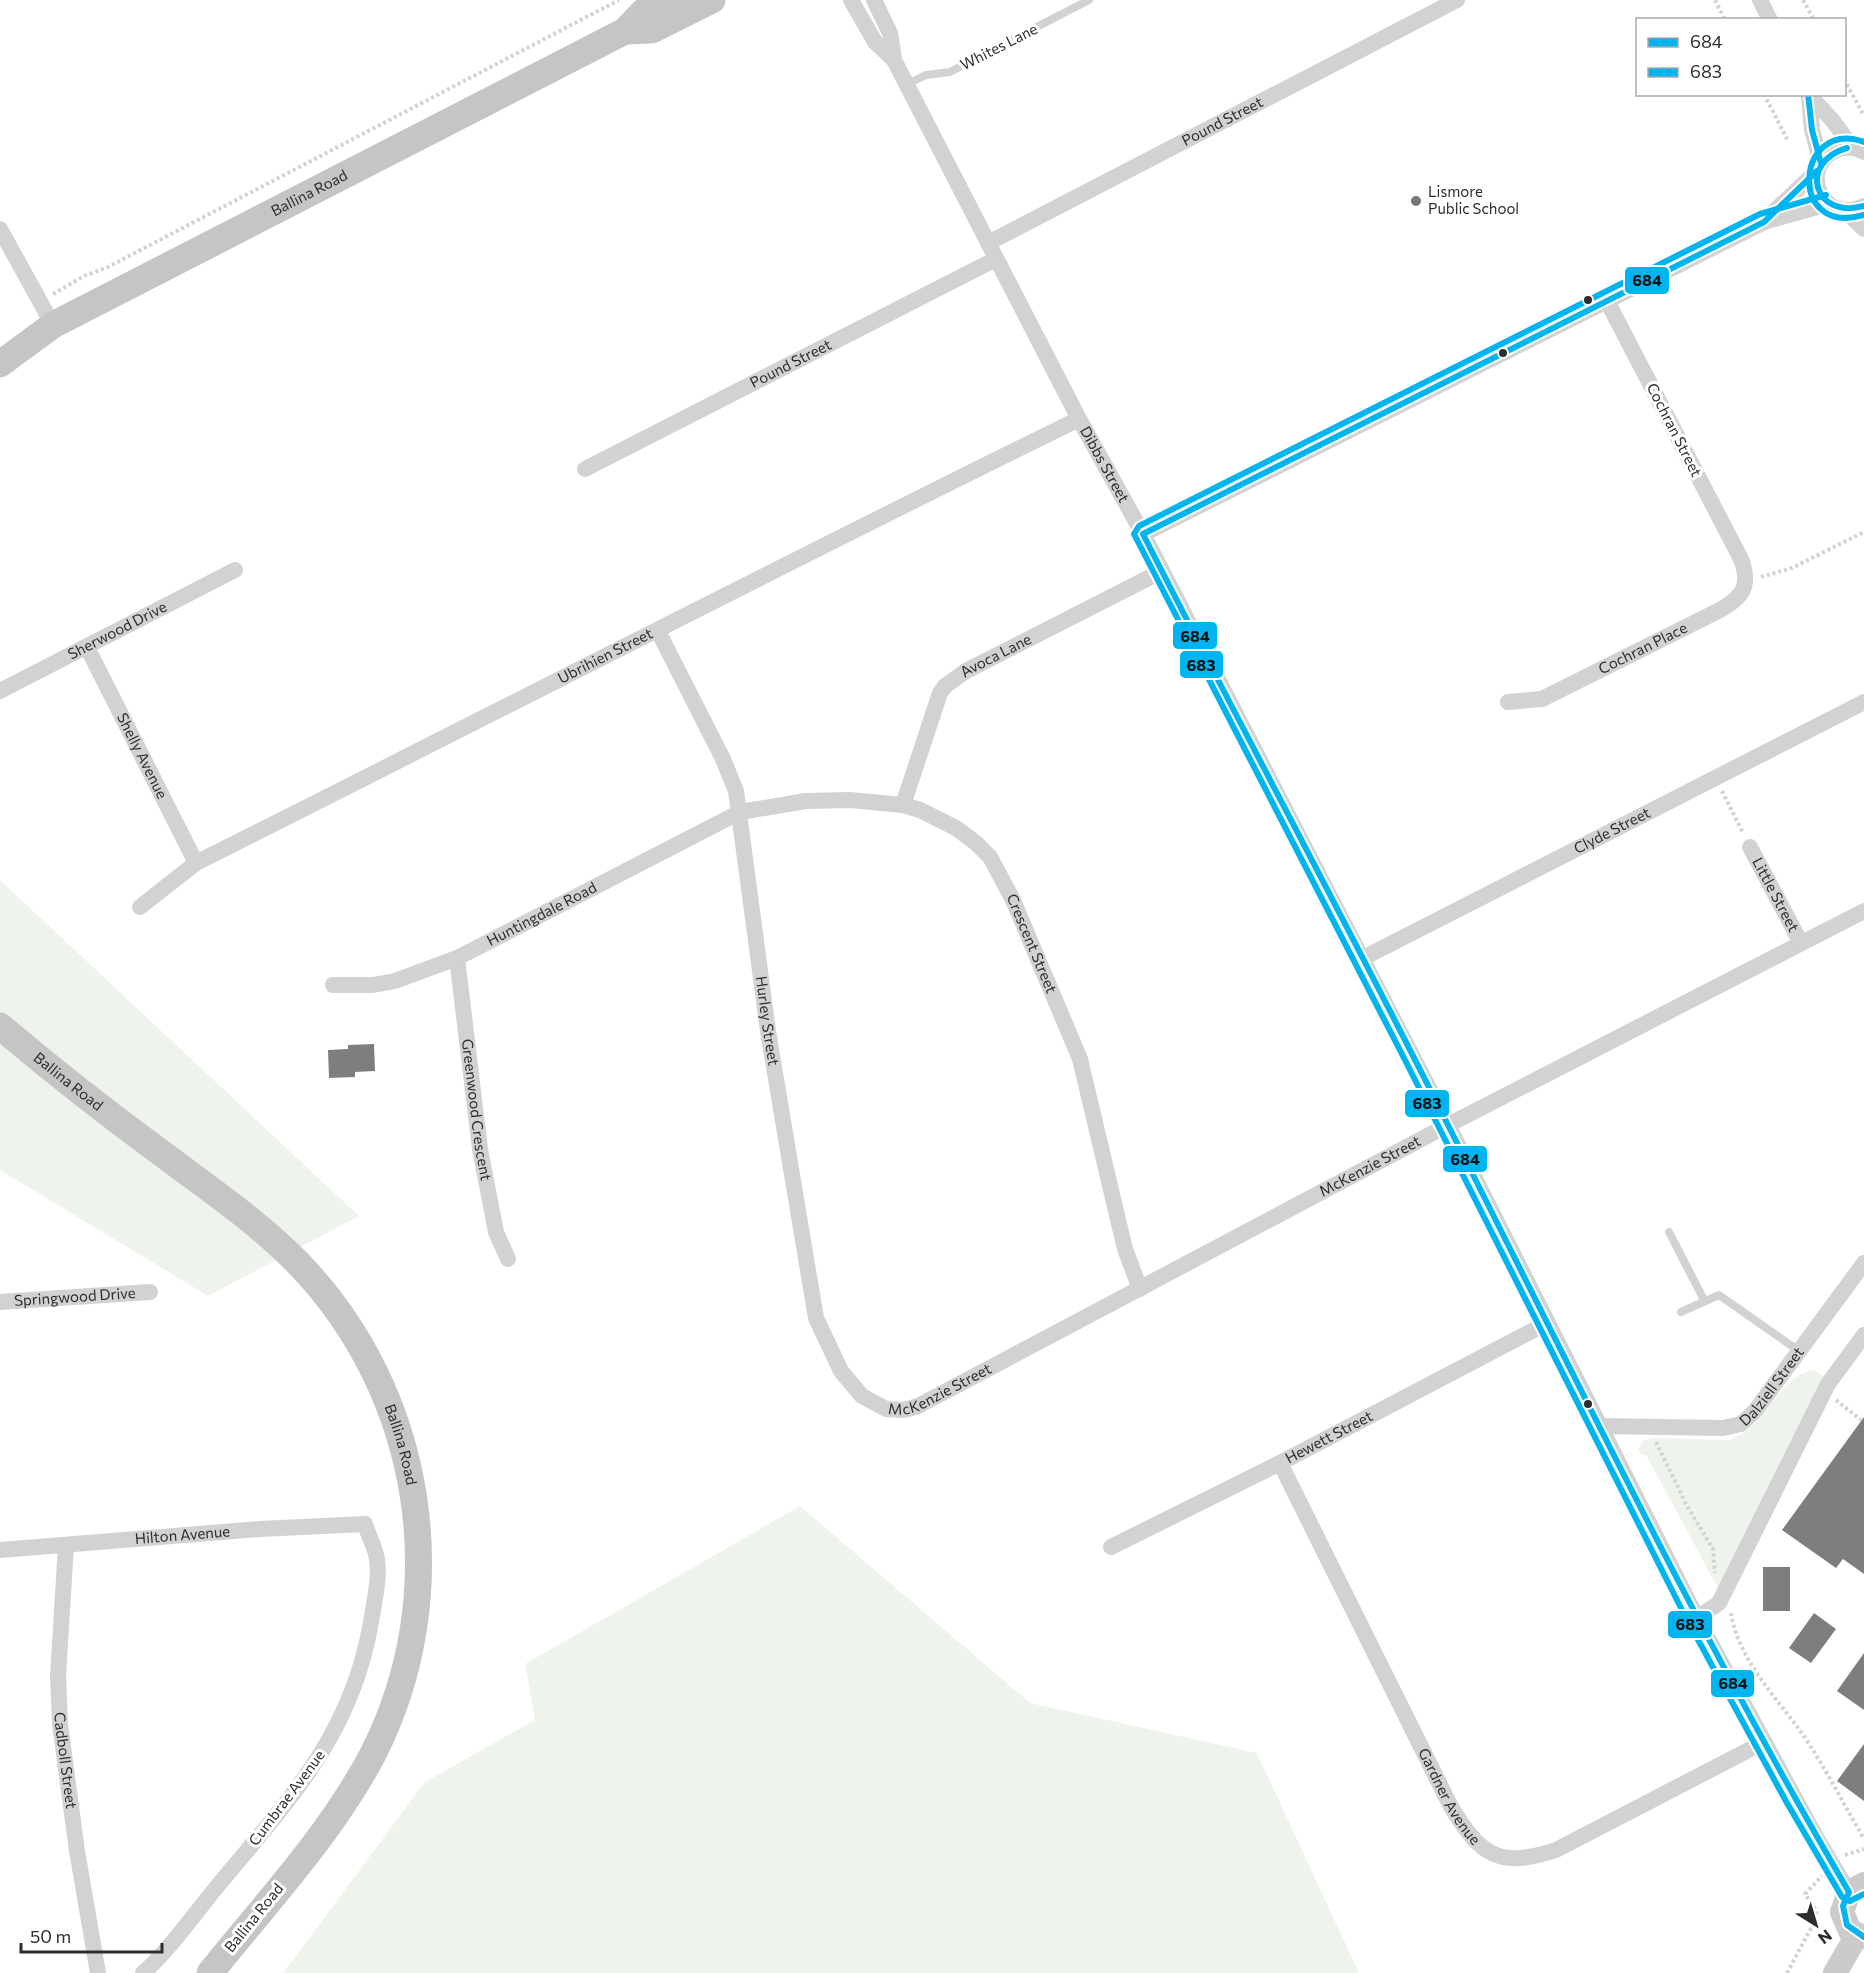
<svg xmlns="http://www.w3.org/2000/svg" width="1864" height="1973" font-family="Commissioner,sans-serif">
<rect width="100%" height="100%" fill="#fff"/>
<g fill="#eef4eb">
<polygon points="0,880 359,1216 208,1296 0,1170"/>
<path d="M 1814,1370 L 1824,1376 L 1719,1590 L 1646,1455 L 1641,1455 L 1638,1449 L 1643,1441 L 1653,1438 L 1729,1440 C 1768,1428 1777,1375 1814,1370 Z"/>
<polygon points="800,1506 1030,1703 1257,1753 1359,1973 283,1973 425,1782 535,1720 525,1664"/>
</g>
<g fill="#7e7e7e">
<polygon points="374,1044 375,1071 355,1072 355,1077 329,1078 328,1050 348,1049 348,1045"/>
<polygon points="1864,1417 1864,1574 1843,1559 1836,1568 1782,1530"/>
<rect x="1763" y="1567" width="27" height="44"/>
<polygon points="1814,1613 1836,1629 1811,1663 1789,1648"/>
<polygon points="1864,1653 1864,1710 1837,1691"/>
<polygon points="1864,1744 1864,1801 1837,1781"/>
</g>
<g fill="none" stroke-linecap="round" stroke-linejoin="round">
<g stroke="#d2d2d2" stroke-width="4" stroke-dasharray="3 3" stroke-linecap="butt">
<polyline points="1715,0 1725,20"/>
<polyline points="1803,0 1814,20"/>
<polyline points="1844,79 1864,116"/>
<polyline points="1764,94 1788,141"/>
<polyline points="53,294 84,276 108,267 619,0"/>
<polyline points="1761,577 1792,568 1864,532"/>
<polyline points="1722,791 1743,833"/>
<polyline points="1836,1400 1861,1420"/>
<polyline points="1656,1442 1687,1506 1713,1549 1715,1573"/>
<path d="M 1731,1613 C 1739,1665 1785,1705 1811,1747 C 1830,1777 1846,1808 1864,1839"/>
<polyline points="1845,1855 1864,1849"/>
<polyline points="1787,1973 1817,1917 1816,1910 1805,1894 1822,1876"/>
</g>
<g stroke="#d2d2d2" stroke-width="8">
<polyline points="907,84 926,75 950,72 1089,0"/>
<polyline points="1669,1232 1704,1300"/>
<polyline points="1681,1312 1719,1295 1799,1351"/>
</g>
<g stroke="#d2d2d2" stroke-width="16">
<polyline points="851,0 875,42 894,60"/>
<path id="s1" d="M 874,0 L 890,33 L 894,60 L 1079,419 L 1143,534 L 1448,1125 L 1697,1618 L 1816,1837 L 1849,1892"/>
<polyline points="1760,0 1770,20"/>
<polyline points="1808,94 1833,121 1852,147"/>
<polyline points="1809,96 1812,130 1821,163"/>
<path d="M 1864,152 C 1855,147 1846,146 1837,150 C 1797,166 1822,227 1864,206"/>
<polyline points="1845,211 1864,229"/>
<polyline points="1766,219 1817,171"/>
<polyline points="0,229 53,325"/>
<path id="s2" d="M 988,243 L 1457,0"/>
<path id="s3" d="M 585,469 L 996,259"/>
<polyline points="1143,534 1764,222 1828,204"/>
<path id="s4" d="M 658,631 L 723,759 L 736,791 L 768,1031 L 816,1318 L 841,1371 L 862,1396 L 886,1409 L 904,1410 L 918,1406 L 1448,1125 L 1864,911"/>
<path id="s5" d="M 87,647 L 196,863"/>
<path id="s6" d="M 0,691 L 235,570"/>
<path id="s7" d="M 1508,702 L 1542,699 L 1720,610 C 1743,597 1750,587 1742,561 L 1606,299"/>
<path id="s8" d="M 903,805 L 940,693 L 945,686 L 966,671 L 1162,571"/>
<path id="s9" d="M 1750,847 L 1801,943"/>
<path id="s10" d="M 140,907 L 196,863 C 491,715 783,564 1079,419"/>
<path id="s11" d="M 457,958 L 480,1149 L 496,1232 L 508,1259"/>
<path id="s12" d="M 1361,959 L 1864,702"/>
<path id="s13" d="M 333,985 L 373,985 L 395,981 L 457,958 L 740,812 L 806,801 L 850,800 L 903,805 L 920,810 L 956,828 L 976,843 L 990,857 L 1013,900 L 1080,1059 L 1125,1249 L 1140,1289"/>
<path id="s14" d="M 0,1302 L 150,1292"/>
<path id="s15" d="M 1600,1426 L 1723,1428 L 1741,1424 L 1755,1411 L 1864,1263"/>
<path id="s16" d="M 1280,1463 L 1450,1805 C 1480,1855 1498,1869 1556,1850 L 1764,1742"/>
<path id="s17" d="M 66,1545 L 58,1676 L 60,1724 L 77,1851 L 98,1973"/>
<path id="s18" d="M 1111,1547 L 1280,1463 L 1547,1323"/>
<path id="s19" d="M 0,1550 L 260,1529 L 365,1524 C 368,1535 375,1547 377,1559 C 380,1578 374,1603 371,1622 C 352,1734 290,1799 220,1883 C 198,1909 168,1952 143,1973"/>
<polyline points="1697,1618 1719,1603 1828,1384 1864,1335"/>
</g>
<g stroke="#cbcbcb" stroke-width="24">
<polyline points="1864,1884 1849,1892 1842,1912 1850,1931 1864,1937"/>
<polyline points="1835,1973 1857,1935"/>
</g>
<g stroke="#c5c5c5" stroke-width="27">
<polyline points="625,31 652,30 712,0"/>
<path id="s20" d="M 0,364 L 53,325 L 625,31 L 643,12 L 667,0"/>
<path id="s21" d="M 0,1026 C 53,1071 108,1114 164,1155 C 209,1189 258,1222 298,1263 C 424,1393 455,1593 373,1754 C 331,1834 266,1903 210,1973"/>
</g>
<defs>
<g id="bus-1">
<polyline points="1808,94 1812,130 1821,163"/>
<path d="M 1847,148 C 1798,162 1813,220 1864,206"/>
<path d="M 1817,171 L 1764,222 L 1143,534 C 1244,733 1350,929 1450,1129 C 1579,1385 1704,1644 1849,1892 L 1843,1906 L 1847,1925 L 1864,1937"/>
</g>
<g id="bus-2">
<path d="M 1864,142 C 1796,117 1786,238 1864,215"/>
<polyline points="1826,195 1760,214 1139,526 1134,534 1404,1058 1684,1614 1787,1803 1842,1897 1850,1901 1864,1894"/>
</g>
</defs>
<use href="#bus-1" stroke="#fff" stroke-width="10"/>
<use href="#bus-2" stroke="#fff" stroke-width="10"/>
<use href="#bus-1" stroke="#00b5ef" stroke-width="6"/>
<use href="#bus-2" stroke="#00b5ef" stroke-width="6"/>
</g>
<circle fill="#767676" stroke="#fff" stroke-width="2" cx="1416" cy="201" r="6"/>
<g fill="#2d2d2d" stroke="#fff" stroke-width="2">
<circle cx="1588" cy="300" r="5"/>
<circle cx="1503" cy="353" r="5"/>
<circle cx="1588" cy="1404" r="5"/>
</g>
<g text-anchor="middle" stroke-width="6" stroke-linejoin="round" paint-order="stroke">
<g font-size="15" fill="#2d2d2d" stroke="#fff">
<text transform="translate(999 47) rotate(-27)" y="5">Whites Lane</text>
<text dy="5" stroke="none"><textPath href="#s2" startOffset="264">Pound Street</textPath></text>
<text dy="5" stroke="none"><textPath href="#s20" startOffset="354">Ballina Road</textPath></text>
<text dy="5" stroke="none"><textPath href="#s3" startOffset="231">Pound Street</textPath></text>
<text transform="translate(1674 430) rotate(63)" y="5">Cochran Street</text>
<text dy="5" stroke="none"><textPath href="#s1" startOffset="520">Dibbs Street</textPath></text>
<text dy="5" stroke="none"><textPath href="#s6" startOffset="132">Sherwood Drive</textPath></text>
<text dy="5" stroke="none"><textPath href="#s7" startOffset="147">Cochran Place</textPath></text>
<text dy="5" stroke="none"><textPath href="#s8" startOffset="186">Avoca Lane</textPath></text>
<text dy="5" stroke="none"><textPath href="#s10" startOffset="530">Ubrihien Street</textPath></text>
<text dy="5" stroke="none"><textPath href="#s5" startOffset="122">Shelly Avenue</textPath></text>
<text dy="5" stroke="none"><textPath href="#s12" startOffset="282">Clyde Street</textPath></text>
<text dy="5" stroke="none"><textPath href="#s9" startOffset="54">Little Street</textPath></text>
<text dy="5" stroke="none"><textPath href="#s13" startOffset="224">Huntingdale Road</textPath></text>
<text dy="5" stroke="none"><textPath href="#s13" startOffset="810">Crescent Street</textPath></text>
<text dy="5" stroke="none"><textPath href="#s4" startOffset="410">Hurley Street</textPath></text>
<text dy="5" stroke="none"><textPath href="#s21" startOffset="88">Ballina Road</textPath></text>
<text dy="5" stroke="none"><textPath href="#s11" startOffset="153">Greenwood Crescent</textPath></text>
<text dy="5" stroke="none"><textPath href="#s4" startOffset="1374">McKenzie Street</textPath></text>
<text dy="5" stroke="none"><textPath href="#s14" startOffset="75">Springwood Drive</textPath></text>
<text dy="5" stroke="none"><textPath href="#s15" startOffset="190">Dalziell Street</textPath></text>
<text dy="5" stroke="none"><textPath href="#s4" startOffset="888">McKenzie Street</textPath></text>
<text dy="5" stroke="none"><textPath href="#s18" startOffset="244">Hewett Street</textPath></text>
<text dy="5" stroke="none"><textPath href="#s21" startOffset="592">Ballina Road</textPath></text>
<text dy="5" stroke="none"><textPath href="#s19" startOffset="183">Hilton Avenue</textPath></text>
<text dy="5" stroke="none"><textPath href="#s17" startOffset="216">Cadboll Street</textPath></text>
<text dy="5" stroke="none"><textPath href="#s16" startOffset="374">Gardner Avenue</textPath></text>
<text transform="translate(287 1798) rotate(-53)" y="5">Cumbrae Avenue</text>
<text transform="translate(254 1918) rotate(-51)" y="5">Ballina Road</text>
</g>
<g font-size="15" fill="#2d2d2d" stroke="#fff" text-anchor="start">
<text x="1428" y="197">Lismore<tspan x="1428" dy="17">Public School</tspan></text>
</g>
</g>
<g stroke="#fff" stroke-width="2">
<rect x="1624" y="266" width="46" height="29" rx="6" fill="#00b5ef"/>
<rect x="1172" y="621" width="46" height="29" rx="6" fill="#00b5ef"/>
<rect x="1179" y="650" width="45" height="29" rx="6" fill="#00b5ef"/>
<rect x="1404" y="1089" width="46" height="29" rx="6" fill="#00b5ef"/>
<rect x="1442" y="1145" width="46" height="28" rx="6" fill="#00b5ef"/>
<rect x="1667" y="1610" width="46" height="29" rx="6" fill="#00b5ef"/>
<rect x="1710" y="1669" width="45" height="29" rx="6" fill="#00b5ef"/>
</g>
<g font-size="16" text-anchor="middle" font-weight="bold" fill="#111">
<text x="1647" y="286">684</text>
<text x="1195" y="642">684</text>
<text x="1201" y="671">683</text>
<text x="1427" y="1109">683</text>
<text x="1465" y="1165">684</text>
<text x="1690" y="1630">683</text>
<text x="1733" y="1689">684</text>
</g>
<rect x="1636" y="18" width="210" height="78" fill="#ffffff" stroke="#ababab" stroke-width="1.5"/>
<rect x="1648" y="38" width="30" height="9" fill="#00b5ef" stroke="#ababab" stroke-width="1.5"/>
<text x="1690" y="48" font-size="18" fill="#2d2d2d">684</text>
<rect x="1648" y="68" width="30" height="9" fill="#00b5ef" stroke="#ababab" stroke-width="1.5"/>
<text x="1690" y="78" font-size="18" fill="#2d2d2d">683</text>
<g transform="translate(1816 1925) rotate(143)" stroke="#ffffff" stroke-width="4.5" paint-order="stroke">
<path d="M0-4.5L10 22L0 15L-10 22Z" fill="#2d2d2d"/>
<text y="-9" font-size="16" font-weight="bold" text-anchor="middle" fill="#2d2d2d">N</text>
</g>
<path d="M21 1943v9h141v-9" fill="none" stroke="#2d2d2d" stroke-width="3"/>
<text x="30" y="1943" font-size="18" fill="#2d2d2d" stroke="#ffffff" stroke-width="4.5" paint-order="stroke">50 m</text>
</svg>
